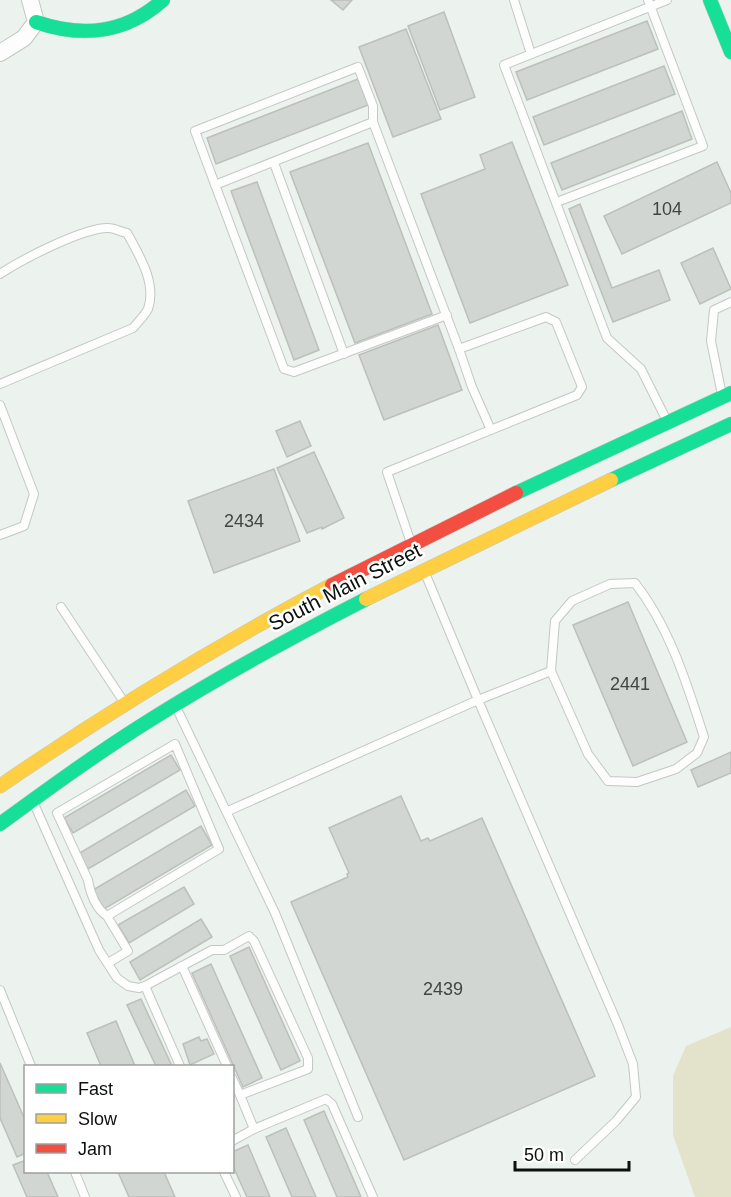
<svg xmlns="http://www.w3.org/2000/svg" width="731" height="1197" font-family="Arial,sans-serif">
<rect width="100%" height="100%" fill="#ecf2ed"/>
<polygon fill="#e2e3ca" points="731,1027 731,1197 695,1197 673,1135 673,1076 686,1046"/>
<g fill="#d2d6d2" stroke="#bcc0bb" stroke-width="1.5">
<polygon points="331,0 352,0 343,10"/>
<polygon points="444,12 475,97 440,110 408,26"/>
<polygon points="647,21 658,49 527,100 516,72"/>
<polygon points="406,29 441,119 393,137 359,47"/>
<polygon points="664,66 675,94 544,145 533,117"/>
<polygon points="358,79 368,105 216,164 207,138"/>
<polygon points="682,111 692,139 562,190 551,163"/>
<polygon points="512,142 568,285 470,323 421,194 485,169 480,155"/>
<polygon points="368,143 432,314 355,343 290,172"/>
<polygon points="717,162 731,193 731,203 622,254 604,216"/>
<polygon points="257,182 319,350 294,360 231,191"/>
<polygon points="580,204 612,288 659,270 670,300 613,322 569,209"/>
<polygon points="713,248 731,289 700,304 681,263"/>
<polygon points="438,325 462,390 384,420 359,355"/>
<polygon points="300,421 311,446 287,457 276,431"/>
<polygon points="314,452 344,518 322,529 322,527 307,533 277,468"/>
<polygon points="274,469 300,541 214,573 188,501"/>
<polygon points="628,602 687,742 633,766 573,625"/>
<polygon points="731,752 731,773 698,787 691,770"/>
<polygon points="171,755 180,770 73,833 64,818"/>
<polygon points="186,790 195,806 88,869 78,854"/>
<polygon points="401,796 421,841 428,838 430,841 482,818 595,1076 404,1160 291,902 348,877 347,874 349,873 329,828"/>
<polygon points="201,826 212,845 104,909 93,890"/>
<polygon points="184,887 194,904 129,943 118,925"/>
<polygon points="201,919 212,937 140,980 130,962"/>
<polygon points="249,947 300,1061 281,1070 230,956"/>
<polygon points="211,964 262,1078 243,1087 192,973"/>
<polygon points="141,999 172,1066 156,1066 127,1005"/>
<polygon points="116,1021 135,1066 101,1066 87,1033"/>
<polygon points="199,1037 201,1041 207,1039 214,1054 190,1065 183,1044"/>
<polygon points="0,1063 26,1122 26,1153 17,1157 0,1118"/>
<polygon points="324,1111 361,1197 337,1197 304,1120"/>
<polygon points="286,1128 316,1197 292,1197 266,1137"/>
<polygon points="248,1145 270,1197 247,1197 232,1164 232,1152"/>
<polygon points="26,1160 26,1172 47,1172 58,1197 27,1197 13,1165"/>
<polygon points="118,1172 164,1172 175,1197 129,1197"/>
</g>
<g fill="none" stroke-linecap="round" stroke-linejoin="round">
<defs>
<g id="lane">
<polyline points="514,0 531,54"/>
<polyline points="274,163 344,354"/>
<polyline points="215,185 373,122"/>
<polyline points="557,202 703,146 648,0"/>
<path d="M 0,274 C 21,260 84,227 109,228 C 114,228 121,232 127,233 C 139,255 157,283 148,309 C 145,315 138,322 133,328 L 0,384"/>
<polyline points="447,315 294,372 284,369 195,131 358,67 373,106 373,122 459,349"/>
<polyline points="721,390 711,341 714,310 731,302"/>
<polyline points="0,405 34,494 24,526 0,535"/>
<polyline points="665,417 641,369 607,338 504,65 667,0"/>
<polyline points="410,540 387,472 577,395 582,387 556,322 546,317 459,349 472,387 491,430"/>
<polyline points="61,607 122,699"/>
<path d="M 551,671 L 555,621 L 572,601 L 610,584 L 635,583 C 670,628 687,684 704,737 L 697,753 L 676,769 L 637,782 L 608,781 L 588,754 L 551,671 L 478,700 L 618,1025 L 633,1064 L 636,1097 L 616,1121 L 575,1160"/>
<polyline points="177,709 275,913 358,1117"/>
<polyline points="35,806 99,950 117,978 128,986 139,988 145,986 212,950 224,950 249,936 254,941 308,1058 308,1069 240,1095 232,1078"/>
<polyline points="228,811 478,700 425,573"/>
<path d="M 107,916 C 96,909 90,893 88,880 L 57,813 L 175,744 L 219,849 L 107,916 L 128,951 L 108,963"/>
<polyline points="182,966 227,1066"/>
<polyline points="145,986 180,1066"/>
<polyline points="0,990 31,1066"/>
<polyline points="240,1095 254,1129"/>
<polyline points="232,1141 254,1129 326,1099 332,1104 373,1197"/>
<polyline points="75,1172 85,1197"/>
<polyline points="224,1172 236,1197"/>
</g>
<polyline id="street" points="0,53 24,38 36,22 30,0"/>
<g id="fast">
<polyline points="710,0 731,52"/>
<path d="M 36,22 C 83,38 125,34 163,0"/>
<polyline points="611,480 731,424"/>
<polyline points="516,493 731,393"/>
<path d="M 0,824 C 48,789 96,754 147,722 C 218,677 292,637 366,599"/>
</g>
<g id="slow">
<polyline points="366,599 611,480"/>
<path d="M 0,786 C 108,712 216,646 332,585"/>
</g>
<polyline id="jam" points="332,585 516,493"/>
</defs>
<use href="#lane" stroke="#c3c8c4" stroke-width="10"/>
<use href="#street" stroke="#c3c8c4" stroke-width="18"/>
<use href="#fast" stroke="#c3c8c4" stroke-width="15"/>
<use href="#slow" stroke="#c3c8c4" stroke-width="15"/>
<use href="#jam" stroke="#c3c8c4" stroke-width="15"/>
<use href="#lane" stroke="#fcfdfc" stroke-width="8"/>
<use href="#street" stroke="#fcfdfc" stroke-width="16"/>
<use href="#fast" stroke="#16e098" stroke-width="14"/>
<use href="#slow" stroke="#ffcf43" stroke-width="14"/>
<use href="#jam" stroke="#f24e42" stroke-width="14"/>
</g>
<g text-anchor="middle" stroke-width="5" stroke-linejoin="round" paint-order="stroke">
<g font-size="18" fill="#414642">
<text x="667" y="215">104</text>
<text x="244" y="527">2434</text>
<text x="630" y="690">2441</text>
<text x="443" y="995">2439</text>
</g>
<g font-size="21" fill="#0c110d" stroke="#fff">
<text transform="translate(345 587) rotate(-27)" y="7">South Main Street</text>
</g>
</g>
<rect x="24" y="1065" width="210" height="108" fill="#ffffff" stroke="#9ea09e" stroke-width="1.5"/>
<rect x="36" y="1084" width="30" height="9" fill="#16e098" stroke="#9ea09e" stroke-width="1.5"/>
<text x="78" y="1095" font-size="18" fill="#0c110d">Fast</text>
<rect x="36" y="1114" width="30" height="9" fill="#ffcf43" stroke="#9ea09e" stroke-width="1.5"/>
<text x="78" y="1125" font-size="18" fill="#0c110d">Slow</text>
<rect x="36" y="1144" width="30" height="9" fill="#f24e42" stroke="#9ea09e" stroke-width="1.5"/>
<text x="78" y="1155" font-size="18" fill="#0c110d">Jam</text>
<path d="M515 1161v9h114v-9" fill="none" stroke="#0c110d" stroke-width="3"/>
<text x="524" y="1161" font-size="18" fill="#0c110d" stroke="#ffffff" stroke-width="4.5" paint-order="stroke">50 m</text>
</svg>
